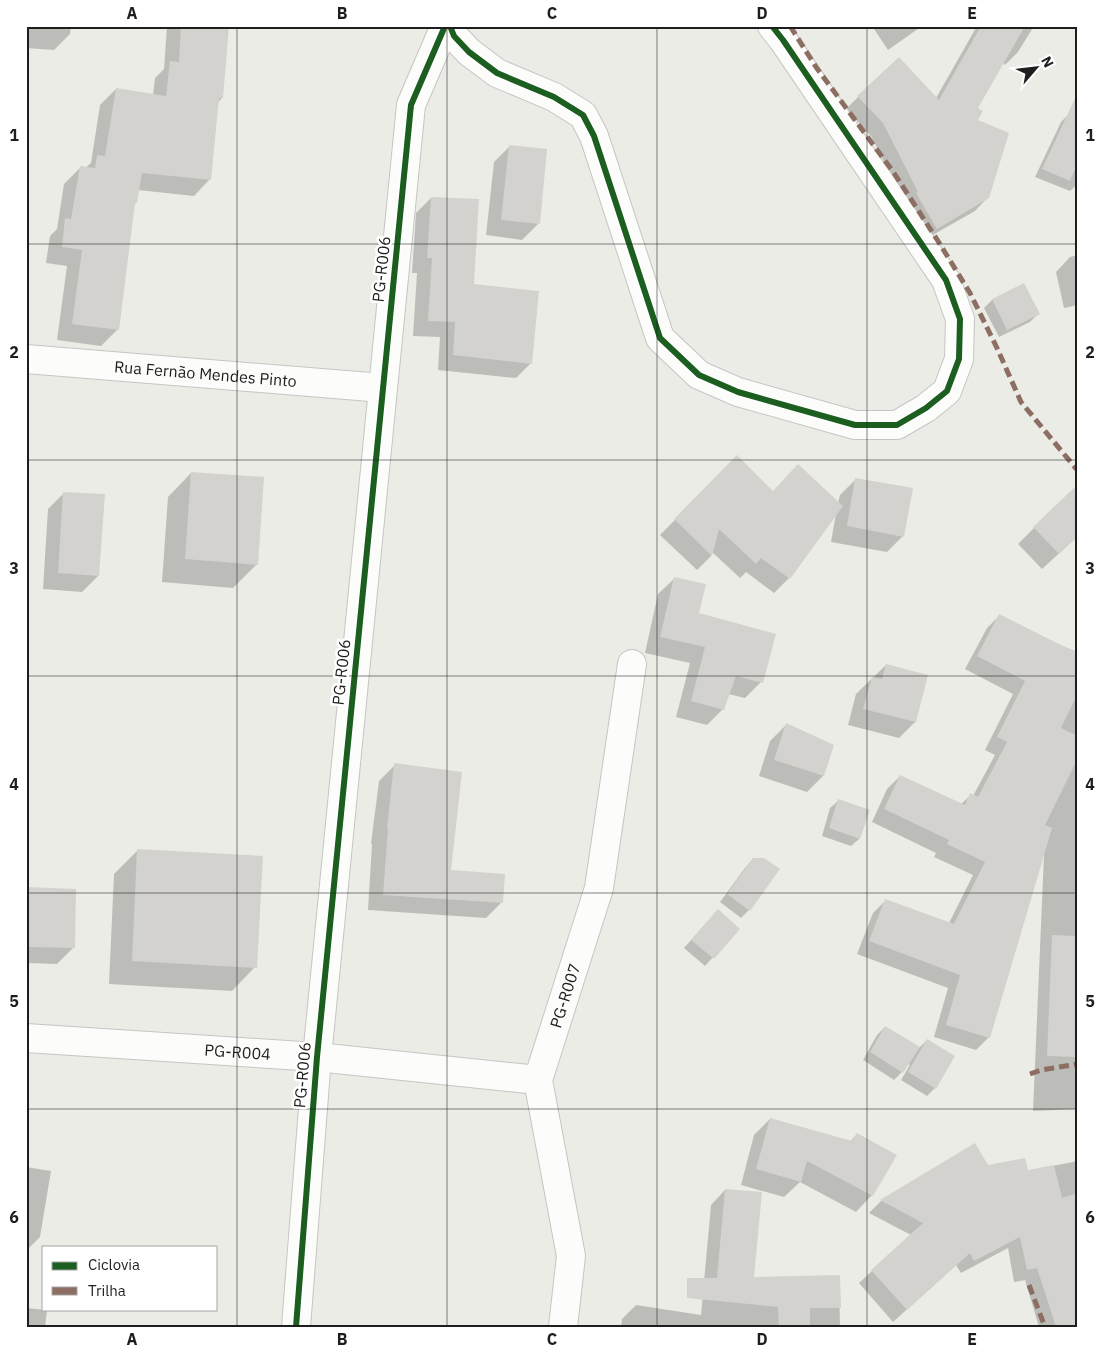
<svg xmlns="http://www.w3.org/2000/svg" width="1104" height="1353" font-family="'IBM Plex Sans',sans-serif">
<rect width="100%" height="100%" fill="#ecece7"/>
<g fill="#0003">
<polygon points="26,26 71,26 70,34 54,50 26,48"/>
<polygon points="167,26 228,26 222,98 218,102 210,179 194,196 138,190 136,203 134,205 117,330 101,346 57,340 67,266 46,263 50,236 57,229 64,184 80,168 85,168 91,163 100,105 116,89 153,95 155,78 164,69"/>
<polygon points="872,26 922,26 888,50"/>
<polygon points="977,26 1034,26 1018,52 1005,65 1003,63 977,109 976,121 988,197 975,211 924,240 871,136 846,109 858,97 936,98"/>
<polygon points="1069,114 1078,118 1078,184 1070,191 1035,177 1061,122"/>
<polygon points="510,146 538,224 522,240 486,235 494,162"/>
<polygon points="431,198 473,285 531,363 516,378 438,370 440,337 413,336 417,273 412,273 416,213"/>
<polygon points="1078,255 1078,305 1064,308 1056,272 1070,257"/>
<polygon points="1024,284 1038,314 1030,322 999,337 984,308 992,300"/>
<polygon points="737,457 773,492 838,503 840,495 856,479 903,536 887,552 831,542 836,513 789,578 774,593 746,572 740,578 712,552 711,556 697,570 660,535"/>
<polygon points="191,473 257,564 233,588 162,582 168,497"/>
<polygon points="64,493 103,495 98,576 82,592 43,589 48,509"/>
<polygon points="1034,528 1078,536 1042,569 1018,544"/>
<polygon points="675,578 698,614 761,682 745,698 728,694 723,709 707,725 676,717 690,663 645,653 658,594"/>
<polygon points="1000,615 1078,654 1078,1109 1033,1111 1044,855 1043,854 989,1037 976,1050 934,1037 948,988 857,954 873,913 886,900 949,923 973,875 934,857 936,853 872,822 887,789 900,776 961,804 971,795 973,796 995,755 985,750 1013,694 965,669 987,628"/>
<polygon points="886,665 927,676 915,722 899,738 848,725 856,694"/>
<polygon points="786,725 832,745 823,776 807,792 759,776 770,741"/>
<polygon points="395,765 450,871 502,902 486,918 368,910 372,844 371,844 379,781"/>
<polygon points="838,801 859,839 851,846 822,836 830,808"/>
<polygon points="138,850 255,967 232,991 109,984 114,874"/>
<polygon points="753,859 749,910 741,918 720,902 745,868"/>
<polygon points="28,889 73,948 57,964 26,963 26,891"/>
<polygon points="710,919 738,929 705,966 684,948"/>
<polygon points="885,1027 919,1048 927,1040 935,1088 927,1096 901,1080 910,1065 908,1064 902,1072 894,1080 863,1060 877,1035"/>
<polygon points="770,1119 850,1142 857,1134 872,1195 856,1212 800,1182 784,1197 741,1185 754,1135"/>
<polygon points="974,1145 988,1167 1027,1171 1078,1161 1078,1327 1039,1327 1025,1280 1014,1282 1008,1248 961,1273 956,1265 893,1322 859,1283 911,1235 869,1213 881,1201"/>
<polygon points="26,1167 51,1171 40,1237 26,1251"/>
<polygon points="725,1190 753,1278 839,1276 840,1327 621,1327 622,1319 636,1305 701,1315 711,1205"/>
<polygon points="26,1308 47,1310 45,1327 26,1327"/>
</g>
<g fill="#d3d2ce">
<polygon points="181,26 229,26 223,98 219,98 211,180 142,173 137,203 135,203 119,330 72,324 82,250 62,247 65,218 71,219 80,166 95,168 97,155 105,156 116,88 166,96 170,61 179,62"/>
<polygon points="981,26 1025,26 978,108 983,111 978,120 1009,133 989,198 937,229 916,193 918,192 883,123 857,96 899,57 939,100"/>
<polygon points="1078,92 1078,162 1070,181 1042,169"/>
<polygon points="509,145 547,149 540,224 501,220"/>
<polygon points="431,197 479,199 474,284 539,291 532,364 453,355 455,322 428,321 432,258 427,258"/>
<polygon points="1024,283 1040,314 1007,330 992,299"/>
<polygon points="737,455 773,491 798,464 843,506 790,579 761,558 756,564 719,529 712,556 674,519"/>
<polygon points="191,472 264,477 258,565 185,559"/>
<polygon points="855,478 913,488 904,537 847,526"/>
<polygon points="1078,484 1078,536 1059,554 1033,527"/>
<polygon points="63,492 105,494 99,576 58,573"/>
<polygon points="674,577 706,584 699,613 776,634 763,683 736,676 724,710 691,701 705,647 660,637"/>
<polygon points="999,614 1056,643 1078,652 1078,693 1061,728 1078,736 1078,758 1045,825 1052,828 990,1038 946,1025 960,975 869,941 885,899 954,924 985,862 947,844 949,840 884,809 900,775 965,805 970,793 978,797 1007,742 997,737 1025,681 977,656"/>
<polygon points="886,664 928,675 916,722 863,709 872,677 882,679"/>
<polygon points="786,723 834,745 824,776 774,760"/>
<polygon points="394,763 462,772 451,870 505,874 503,903 383,895 388,828 387,828"/>
<polygon points="838,799 870,810 860,839 829,828"/>
<polygon points="137,849 263,856 257,968 132,961"/>
<polygon points="753,858 764,858 780,869 750,911 727,894"/>
<polygon points="28,887 76,889 75,948 27,947"/>
<polygon points="718,909 740,929 714,959 691,940"/>
<polygon points="1052,935 1078,936 1078,1026 1076,1057 1047,1056"/>
<polygon points="885,1026 920,1047 903,1073 870,1052"/>
<polygon points="927,1039 955,1056 936,1089 908,1072"/>
<polygon points="770,1118 852,1141 857,1133 897,1155 873,1196 807,1161 801,1182 756,1169"/>
<polygon points="975,1143 988,1165 1025,1158 1028,1170 1054,1165 1062,1198 1078,1193 1078,1327 1056,1327 1037,1268 1027,1270 1020,1237 974,1261 970,1253 907,1310 871,1270 923,1223 880,1200"/>
<polygon points="725,1189 762,1192 754,1277 840,1275 841,1308 810,1308 810,1327 779,1327 778,1307 687,1298 687,1278 717,1278"/>
</g>
<g fill="none" stroke-linecap="round" stroke-linejoin="round">
<defs>
<g id="street">
<polyline points="450,26 454,36 469,52 497,73 554,97 583,115 594,136 660,338 699,375 738,392 855,425 897,425 926,408 947,391 959,359 960,319 946,280 783,40 772,26"/>
<path id="s1" d="M 26,359 L 383,388"/>
<path id="s2" d="M 26,1038 L 317,1057 L 538,1080"/>
<polyline points="296,1327 317,1057 411,105 445,26"/>
<path id="s3" d="M 563,1327 L 571,1256 L 538,1080 L 599,888 L 632,664"/>
</g>
</defs>
<use href="#street" stroke="#c5c5c3" stroke-width="30"/>
<use href="#street" stroke="#fcfcfb" stroke-width="28"/>
<g stroke="#8d6e63" stroke-width="5" stroke-dasharray="10 5" stroke-linecap="butt">
<polyline points="790,26 816,67 894,173 938,241 970,293 997,348 1021,402 1078,471"/>
<polyline points="1030,1074 1041,1070 1078,1064"/>
<polyline points="1029,1285 1045,1327"/>
</g>
<defs>
<g id="cycleway">
<polyline points="450,26 454,36 469,52 497,73 554,97 583,115 594,136 660,338 699,375 738,392 855,425 897,425 926,408 947,391 959,359 960,319 946,280 783,40 772,26"/>
<polyline points="296,1327 317,1057 411,105 445,26"/>
</g>
</defs>
<use href="#cycleway" stroke="#fff" stroke-width="9"/>
<use href="#cycleway" stroke="#1b5e20" stroke-width="6"/>
</g>
<path fill="none" stroke="#1e1e1e" stroke-width="1" stroke-opacity="0.55" d="M 237,26 L 237,1327M 447,26 L 447,1327M 657,26 L 657,1327M 867,26 L 867,1327M 26,244 L 1078,244M 26,460 L 1078,460M 26,676 L 1078,676M 26,893 L 1078,893M 26,1109 L 1078,1109"/>
<g text-anchor="middle" stroke-width="5" stroke-linejoin="round" paint-order="stroke">
<g font-size="16" fill="#1e1e1e" stroke="#fff">
<text transform="translate(381 269) rotate(-84)" y="6">PG-R006</text>
<text dy="6" stroke="none"><textPath href="#s1" startOffset="180">Rua Fernão Mendes Pinto</textPath></text>
<text transform="translate(341 672) rotate(-84)" y="6">PG-R006</text>
<text dy="6" stroke="none"><textPath href="#s3" startOffset="339">PG-R007</textPath></text>
<text dy="6" stroke="none"><textPath href="#s2" startOffset="212">PG-R004</textPath></text>
<text transform="translate(302 1075) rotate(-85)" y="6">PG-R006</text>
</g>
</g>
<rect width="1104" height="1353" fill="none" stroke="#ffffff" stroke-width="55"/>
<rect x="42" y="1246" width="175" height="65" fill="#ffffff" stroke="#a5a5a5"/>
<rect x="52" y="1262" width="25" height="8" fill="#1b5e20" stroke="#a5a5a5"/>
<text x="88" y="1270" font-size="15" fill="#1e1e1e">Ciclovia</text>
<rect x="52" y="1287" width="25" height="8" fill="#8d6e63" stroke="#a5a5a5"/>
<text x="88" y="1296" font-size="15" fill="#1e1e1e">Trilha</text>
<g transform="translate(1036 68) rotate(62)" stroke="#ffffff" stroke-width="4" paint-order="stroke">
<path d="M0-4L9 19L0 12L-9 19Z" fill="#1e1e1e"/>
<text y="-8" font-size="14" font-weight="bold" text-anchor="middle" fill="#1e1e1e">N</text>
</g>
<rect x="28" y="28" width="1048" height="1298" fill="none" stroke="#1e1e1e" stroke-width="2"/>
<g font-size="16" text-anchor="middle" font-weight="bold" fill="#1e1e1e">
<text x="132" y="19">A</text>
<text x="342" y="19">B</text>
<text x="552" y="19">C</text>
<text x="762" y="19">D</text>
<text x="972" y="19">E</text>
<text x="14" y="141">1</text>
<text x="1090" y="141">1</text>
<text x="14" y="358">2</text>
<text x="1090" y="358">2</text>
<text x="14" y="574">3</text>
<text x="1090" y="574">3</text>
<text x="14" y="790">4</text>
<text x="1090" y="790">4</text>
<text x="14" y="1007">5</text>
<text x="1090" y="1007">5</text>
<text x="14" y="1223">6</text>
<text x="1090" y="1223">6</text>
<text x="132" y="1345">A</text>
<text x="342" y="1345">B</text>
<text x="552" y="1345">C</text>
<text x="762" y="1345">D</text>
<text x="972" y="1345">E</text>
</g>
</svg>
